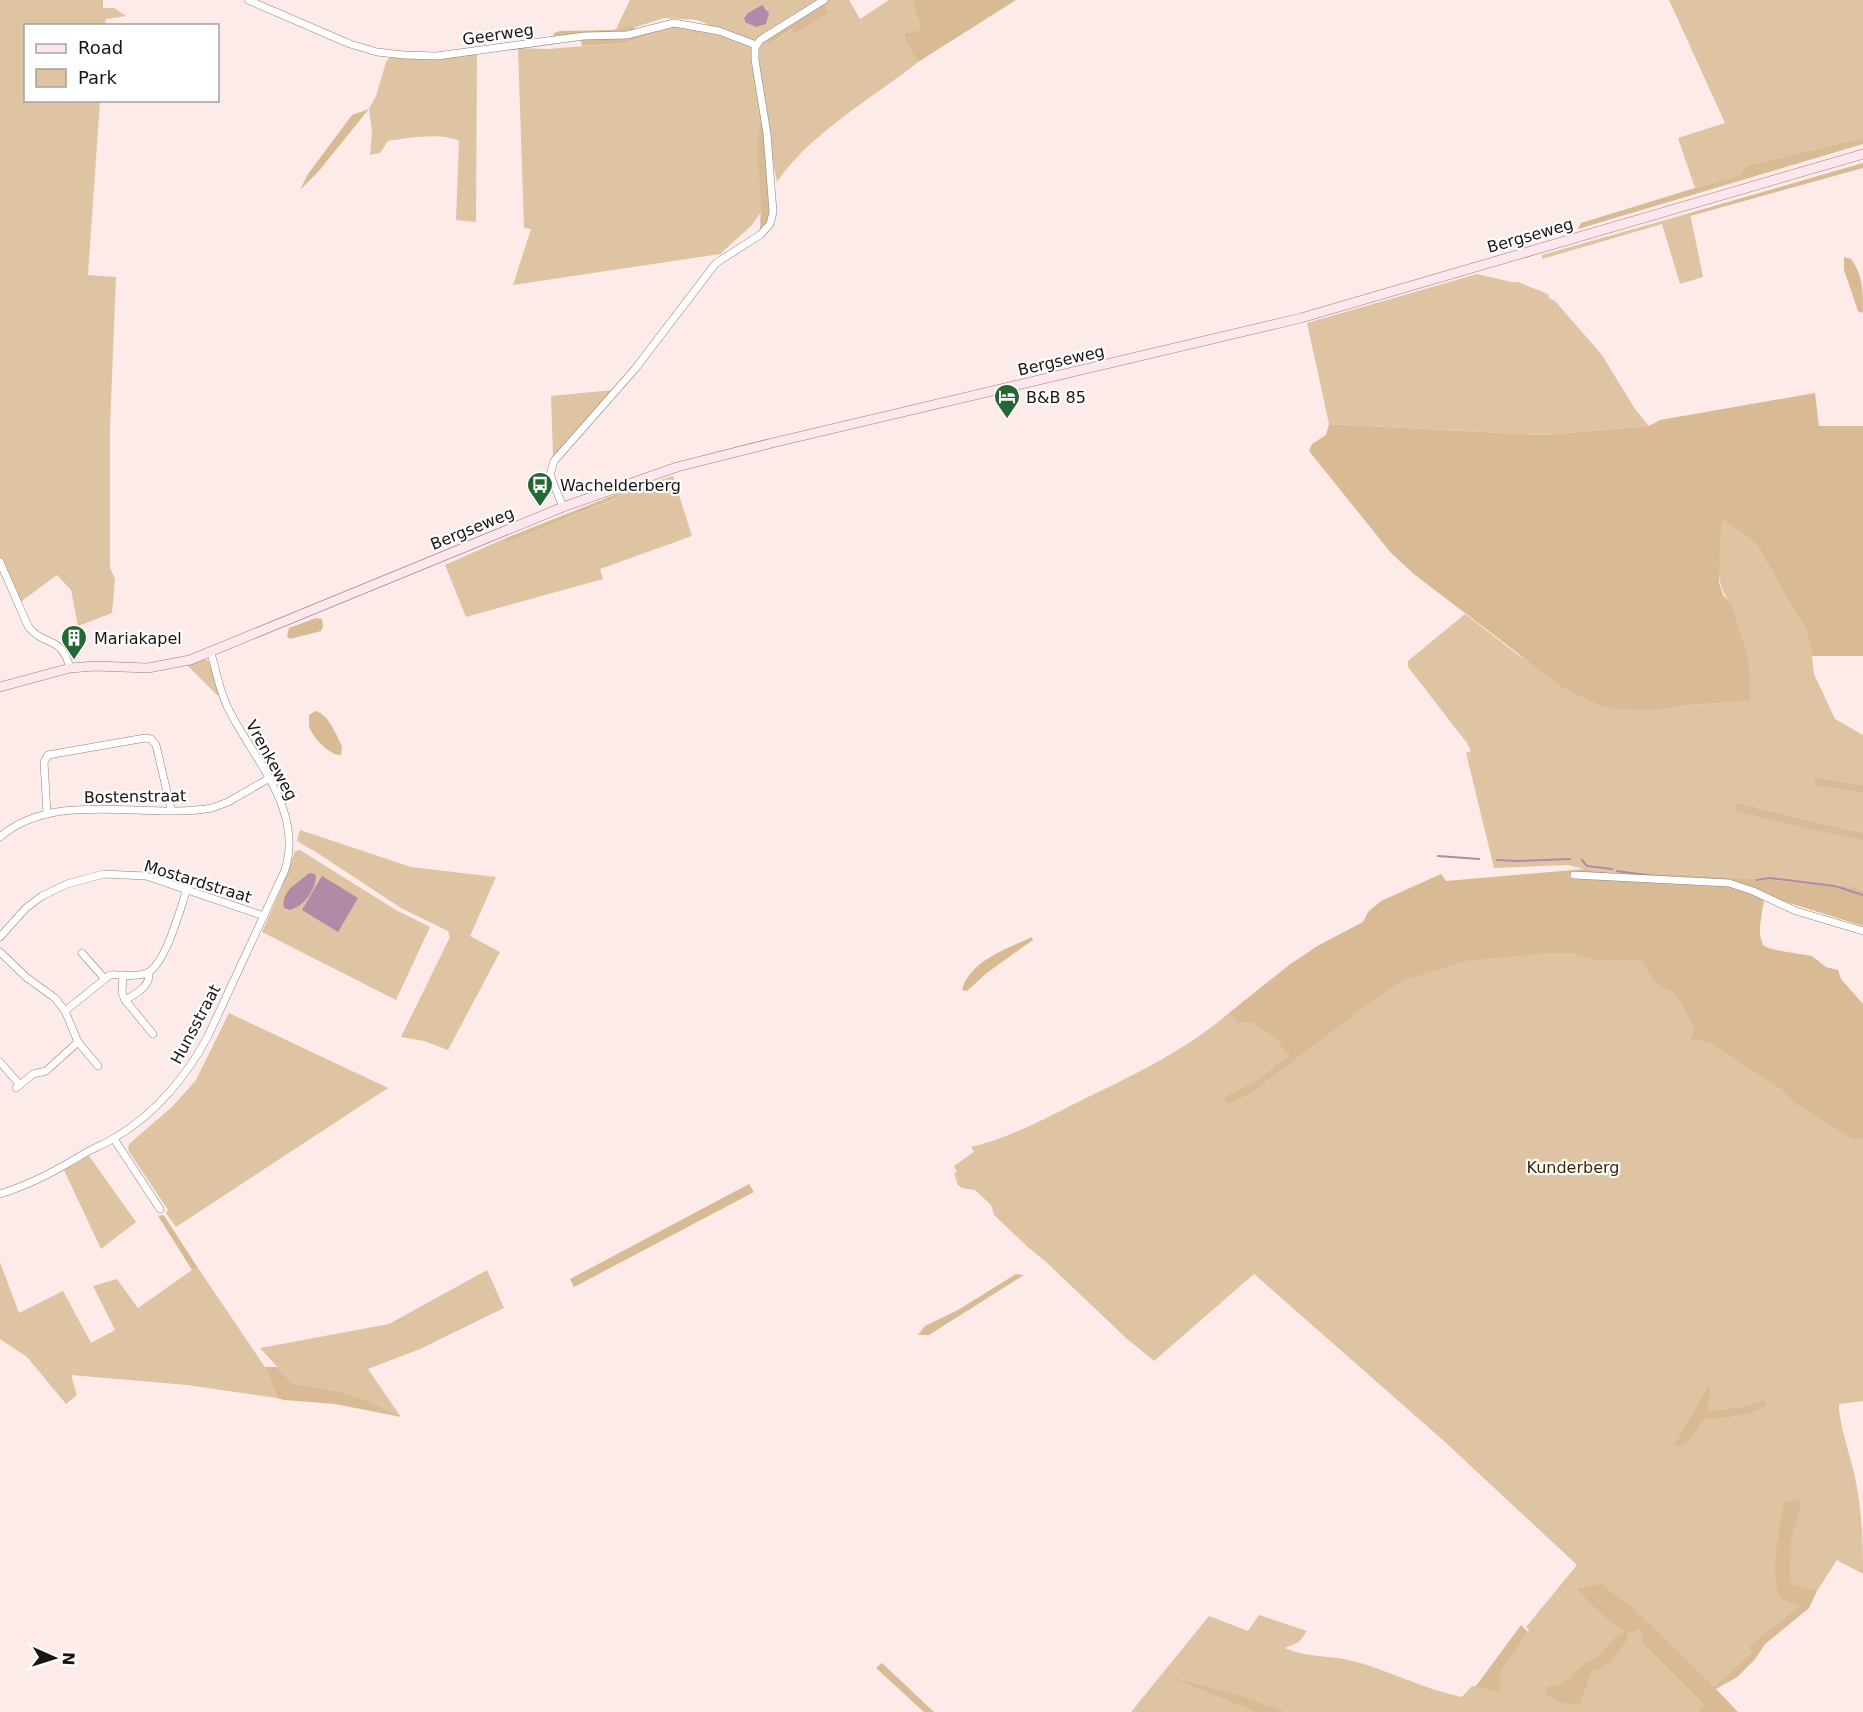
<svg xmlns="http://www.w3.org/2000/svg" width="1863" height="1712" font-family="'DejaVu Sans',sans-serif">
<rect width="100%" height="100%" fill="#fdebe9"/>
<g fill="#dec4a3" fill-rule="evenodd">
<polygon points="0,0 103,0 103,8 114,8 126,16 106,19 105,25 26,26 26,100 100,101 88,275 116,277 110,427 110,568 115,579 112,613 78,626 71,590 57,575 19,603 0,559"/>
<path d="M 630,0 L 819,0 L 765,40 L 769,45 L 793,29 L 794,32 L 829,13 L 823,0 L 849,0 L 860,19 L 889,0 L 912,0 L 920,24 L 919,31 L 904,35 L 905,41 L 918,62 C 872,99 810,133 777,182 L 763,114 L 761,212 L 752,225 L 720,254 L 513,285 L 531,229 L 524,228 L 518,48 L 547,49 L 625,43 L 674,26 L 704,31 L 707,24 L 697,20 L 664,18 L 636,27 L 616,29 ZM 760,6 L 767,9 L 756,27 L 744,21 L 745,16 Z"/>
<polygon points="1669,0 1863,0 1863,138 1746,166 1741,176 1695,188 1678,138 1725,123"/>
<path d="M 477,53 L 476,222 L 456,220 L 459,141 C 441,132 407,138 388,141 L 380,153 L 370,155 L 372,132 L 369,109 L 376,96 L 386,62 L 390,57 Z"/>
<polygon points="1690,213 1703,277 1680,284 1662,224 1542,259 1542,255"/>
<polygon points="1477,274 1511,282 1518,282 1548,294 1549,298 1555,301 1602,355 1635,409 1649,426 1543,435 1329,424 1307,323"/>
<polygon points="613,390 553,456 551,396"/>
<polygon points="673,476 692,536 600,569 603,579 466,617 445,565 506,538 507,541 618,498 617,494"/>
<path d="M 1723,520 L 1752,540 L 1762,553 L 1790,604 L 1807,630 L 1810,638 L 1814,674 L 1835,719 L 1863,735 L 1863,785 L 1816,777 L 1818,786 L 1863,793 L 1863,833 L 1737,803 L 1734,810 L 1863,841 L 1863,891 L 1854,887 L 1760,879 L 1635,872 L 1760,916 L 1760,940 L 1763,946 L 1818,962 L 1837,977 L 1863,1006 L 1863,1401 L 1839,1404 L 1839,1410 C 1842,1432 1849,1452 1854,1473 C 1862,1507 1863,1540 1863,1574 L 1837,1560 L 1817,1591 L 1815,1591 L 1816,1593 L 1809,1608 L 1765,1644 L 1755,1659 L 1737,1677 L 1715,1689 L 1720,1712 L 1131,1712 L 1209,1616 L 1248,1631 L 1259,1615 L 1307,1631 L 1299,1642 L 1285,1648 C 1307,1658 1331,1655 1353,1661 C 1391,1671 1423,1689 1462,1697 L 1471,1687 L 1480,1685 L 1528,1632 L 1529,1630 L 1526,1627 L 1577,1565 L 1445,1442 L 1254,1274 L 1154,1361 L 1126,1338 L 1045,1261 L 1030,1249 L 994,1215 L 991,1205 L 975,1190 L 962,1188 L 958,1185 L 954,1173 L 957,1172 L 954,1166 L 974,1152 L 971,1147 C 1004,1140 1045,1119 1076,1103 C 1131,1076 1182,1053 1229,1013 L 1235,1018 L 1595,872 L 1568,865 L 1494,868 L 1466,753 L 1471,751 L 1467,743 L 1408,667 L 1408,661 L 1465,614 L 1517,654 L 1604,707 L 1658,710 L 1690,705 L 1750,701 L 1731,603 C 1711,583 1720,546 1723,520 Z"/>
<polygon points="202,659 207,660 210,663 220,695 217,695 187,665"/>
<polygon points="300,830 411,867 496,877 470,936 500,952 448,1050 424,1041 401,1037 450,937 448,931 401,908 319,854 297,841"/>
<path d="M 300,850 L 396,910 L 430,927 L 396,1000 L 262,932 L 281,889 L 295,851 ZM 308,875 L 316,877 C 315,891 305,903 293,909 L 293,885 Z"/>
<polygon points="229,1013 388,1088 176,1227 166,1213 168,1210 128,1150 129,1144 173,1106 196,1080"/>
<polygon points="89,1156 136,1222 101,1249 64,1170"/>
<polygon points="0,1262 19,1313 63,1291 91,1343 115,1330 93,1286 117,1279 138,1308 192,1270 198,1268 265,1367 277,1398 187,1385 71,1375 77,1395 66,1404 27,1357 0,1339"/>
<path d="M 487,1270 L 504,1308 L 420,1349 L 368,1369 L 401,1417 C 370,1398 330,1387 293,1384 L 260,1348 L 389,1324 Z"/>
</g>
<g fill="#d8bb94">
<polygon points="823,0 829,13 794,33 792,29 769,45 765,40"/>
<polygon points="912,0 1016,0 918,62 905,41 904,34 919,31 920,24"/>
<polygon points="633,26 636,30 553,36 554,33 560,31 612,30"/>
<polygon points="674,26 625,43 582,46 581,40 610,38"/>
<polygon points="369,109 318,172 300,190 308,174 352,115"/>
<polygon points="762,112 773,219 760,230 761,202 757,146"/>
<polygon points="1863,138 1863,144 1578,229 1581,223 1695,188 1740,176 1746,166"/>
<polygon points="1863,163 1863,168 1690,216 1690,213"/>
<path d="M 1844,257 L 1851,259 C 1863,275 1863,291 1863,311 L 1861,313 L 1858,311 L 1844,270 Z"/>
<polygon points="1815,393 1819,426 1863,426 1863,656 1812,656 1807,630 1790,604 1762,553 1752,540 1723,520 1720,546 1719,582 1723,595 1731,603 1749,661 1750,701 1690,705 1658,710 1621,709 1604,707 1562,687 1415,575 1391,553 1309,451 1312,444 1326,435 1329,424 1543,435 1649,426 1660,420"/>
<polygon points="617,494 619,497 506,542 506,538"/>
<polygon points="316,618 322,619 323,627 321,631 290,639 287,636 289,628"/>
<path d="M 316,711 C 330,716 336,735 342,746 L 341,755 C 330,756 312,737 309,726 C 309,724 309,717 309,715 Z"/>
<polygon points="1816,777 1863,785 1863,793 1817,786 1814,783"/>
<polygon points="1737,803 1863,833 1863,841 1737,812 1734,808"/>
<polygon points="1585,869 1624,877 1635,872 1760,879 1854,887 1863,891 1863,926 1783,901 1764,899 1759,932 1763,945 1768,949 1812,956 1826,967 1838,970 1841,979 1863,1004 1863,1138 1853,1139 1791,1100 1783,1090 1711,1043 1702,1040 1691,1040 1695,1030 1681,1002 1670,990 1662,988 1656,983 1642,962 1635,960 1596,960 1573,953 1548,953 1465,961 1402,981 1384,992 1248,1095 1237,1098 1229,1104 1223,1098 1258,1080 1290,1055 1284,1051 1278,1040 1257,1025 1251,1022 1240,1023 1229,1013 1289,965 1319,945 1363,922 1368,912 1381,901 1441,874 1446,881"/>
<path d="M 1032,937 L 1033,940 L 988,972 L 967,991 L 962,990 C 969,961 1008,948 1032,937 Z"/>
<polygon points="749,1184 754,1192 574,1287 570,1279"/>
<polygon points="163,1215 165,1217 198,1268 192,1270 158,1216"/>
<polygon points="1016,1274 1024,1275 929,1335 918,1335 925,1326 958,1310"/>
<path d="M 265,1367 L 277,1367 L 293,1384 C 330,1387 370,1398 401,1417 L 335,1404 L 284,1400 L 277,1398 Z"/>
<path d="M 1709,1385 L 1710,1397 L 1706,1411 L 1739,1408 L 1762,1401 L 1766,1402 L 1766,1405 C 1754,1416 1720,1418 1704,1419 C 1696,1430 1689,1446 1674,1446 Z"/>
<path d="M 1798,1500 L 1801,1503 L 1791,1540 L 1790,1581 L 1794,1585 L 1817,1591 L 1809,1608 L 1765,1644 L 1755,1659 L 1737,1677 L 1716,1689 L 1738,1712 L 1699,1712 L 1704,1704 L 1643,1643 L 1640,1629 C 1637,1630 1634,1632 1630,1632 C 1616,1631 1587,1600 1577,1589 L 1601,1584 L 1633,1608 L 1714,1687 L 1753,1652 L 1749,1647 L 1751,1645 L 1800,1606 C 1794,1603 1784,1603 1780,1596 C 1769,1579 1780,1523 1784,1502 Z"/>
<polygon points="1521,1625 1528,1632 1499,1673 1501,1676 1500,1692 1471,1686 1476,1686"/>
<path d="M 1626,1631 L 1628,1639 C 1617,1651 1609,1670 1592,1670 L 1579,1706 L 1558,1702 L 1546,1694 L 1547,1687 L 1562,1684 L 1585,1663 L 1598,1657 L 1613,1639 Z"/>
<polygon points="882,1663 934,1712 924,1712 876,1668"/>
<polygon points="1170,1677 1241,1696 1284,1712 1257,1712"/>
</g>
<g fill="#b08aa7">
<polygon points="762,5 769,13 766,24 756,27 745,22 744,18 748,13"/>
<path d="M 309,873 L 315,874 L 316,877 C 315,891 304,906 290,910 L 284,908 C 281,890 298,883 309,873 Z"/>
<polygon points="322,876 358,898 338,932 302,910"/>
</g>
<g fill="none" stroke-linecap="round" stroke-linejoin="round">
<g stroke="#b08aa7" stroke-width="2">
<polyline points="1438,856 1479,859"/>
<polyline points="1497,860 1517,861 1570,859"/>
<polyline points="1582,860 1587,866 1612,869"/>
<polyline points="1617,871 1653,876"/>
<polyline points="1757,880 1770,878 1835,886 1863,895"/>
</g>
<defs>
<g id="street">
<polyline points="248,0 350,44 377,52 404,55 437,56 584,36 627,35 674,23 719,31 756,45"/>
<polyline points="563,507 550,475 554,461 635,369 716,263 760,235 770,224 773,212 767,134 755,60 755,48 760,40 824,0"/>
<path d="M 0,562 L 28,626 C 43,647 61,634 70,668"/>
<polyline points="47,814 44,762 48,755 145,738 151,739 156,745 171,809"/>
<path d="M 0,837 C 56,789 145,820 212,808 L 228,802 L 268,779"/>
<polyline points="1574,875 1729,883 1753,891 1796,911 1863,931"/>
<polyline points="0,937 26,908 42,896 67,884 104,874 146,876 264,916"/>
<polyline points="0,952 26,977 55,998 65,1011 78,1042 98,1066"/>
<polyline points="82,953 104,978"/>
<polyline points="123,975 122,993 125,1000 153,1034"/>
<path d="M 125,1000 C 136,994 151,986 149,972"/>
<path d="M 65,1011 L 110,975 C 122,974 136,978 147,973 C 166,964 180,909 187,889"/>
<polyline points="0,1062 20,1085"/>
<polyline points="16,1088 33,1074 46,1071 78,1042"/>
<polyline points="114,1139 160,1209"/>
<path d="M 0,1194 C 32,1184 59,1169 87,1152 C 96,1147 107,1143 116,1137 C 155,1114 187,1076 208,1036 L 285,870 C 304,810 254,760 229,710 C 220,693 216,671 211,653"/>
</g>
<polyline id="secondary" points="0,687 70,668 95,666 148,668 190,660 563,507 677,467 772,443 1301,318 1863,154"/>
</defs>
<use href="#street" stroke="#91817f" stroke-width="8"/>
<use href="#secondary" stroke="#91817f" stroke-width="10"/>
<use href="#street" stroke="#fff" stroke-width="7"/>
<use href="#secondary" stroke="#fee6ed" stroke-width="9"/>
</g>
<defs>
<symbol id="hotel-pin" viewBox="-11 -11 22 30"><path d="M0 17L-7.5 6A9.5 9.5 0 1 1 7.5 6Z" fill="#236733" stroke="#fff"/><path d="M-6-4.5h1.5V1H6V5H4.5V3h-9V5H-6ZM-4 0a1.8 1.8 0 1 1 3.6 0ZM.5 0V-2.5h3Q6-2.5 6 0Z" fill="#fff"/></symbol>
<symbol id="bus-pin" viewBox="-11 -11 22 30"><path d="M0 17L-7.5 6A9.5 9.5 0 1 1 7.5 6Z" fill="#236733" stroke="#fff"/><path d="M-5-6H5V4H4V6H2V4H-2V6H-4V4H-5ZM-3.5-4V0h7V-4ZM-3.5 1.2v1.5H-2V1.2ZM2 1.2v1.5H3.5V1.2Z" fill="#fff"/></symbol>
<symbol id="building-pin" viewBox="-11 -11 22 30"><path d="M0 17L-7.5 6A9.5 9.5 0 1 1 7.5 6Z" fill="#236733" stroke="#fff"/><path d="M-4-6H4V6H1V3H-1V6H-4ZM-2.5-4.3h1.7v1.8h-1.7ZM.8-4.3h1.7v1.8H.8ZM-2.5-1h1.7V.8h-1.7ZM.8-1h1.7V.8H.8Z" fill="#fff"/></symbol>
</defs>
<g fill-rule="evenodd">
<use href="#hotel-pin" x="992" y="382" width="30" height="40"/>
<use href="#bus-pin" x="525" y="470" width="30" height="40"/>
<use href="#building-pin" x="59" y="623" width="30" height="40"/>
</g>
<g text-anchor="middle" stroke-width="4.5" stroke-linejoin="round" paint-order="stroke">
<g font-size="16" fill="#1a1413" stroke="#fff">
<text transform="translate(498 34) rotate(-8)" y="6">Geerweg</text>
<text transform="translate(1530 235) rotate(-16)" y="6">Bergseweg</text>
<text transform="translate(1061 360) rotate(-13)" y="6">Bergseweg</text>
<text transform="translate(472 528) rotate(-22)" y="6">Bergseweg</text>
<text transform="translate(272 760) rotate(61)" y="6">Vrenkeweg</text>
<text transform="translate(135 796) rotate(-1)" y="6">Bostenstraat</text>
<text transform="translate(198 881) rotate(17)" y="6">Mostardstraat</text>
<text transform="translate(195 1024) rotate(-62)" y="6">Hunsstraat</text>
</g>
<g font-size="16" fill="#1a1413" stroke="#fff" text-anchor="start">
<text x="1026" y="403">B&amp;B 85</text>
<text x="560" y="491">Wachelderberg</text>
<text x="94" y="644">Mariakapel</text>
</g>
<g font-size="16" fill="#3b2706" stroke="#fff">
<text x="1573" y="1173">Kunderberg</text>
</g>
</g>
<rect x="24" y="24" width="195" height="78" fill="#ffffff" stroke="#a3a1a1" stroke-width="1.5"/>
<rect x="36" y="44" width="30" height="9" fill="#fee6ed" stroke="#a3a1a1" stroke-width="1.5"/>
<text x="78" y="54" font-size="18" fill="#1a1413">Road</text>
<rect x="36" y="69" width="30" height="18" fill="#dec4a3" stroke="#a3a1a1" stroke-width="1.5"/>
<text x="78" y="84" font-size="18" fill="#1a1413">Park</text>
<g transform="translate(54 1658) rotate(93)" stroke="#ffffff" stroke-width="4.5" paint-order="stroke">
<path d="M0-4.5L10 22L0 15L-10 22Z" fill="#1a1413"/>
<text y="-9" font-size="16" font-weight="bold" text-anchor="middle" fill="#1a1413">N</text>
</g>
</svg>
